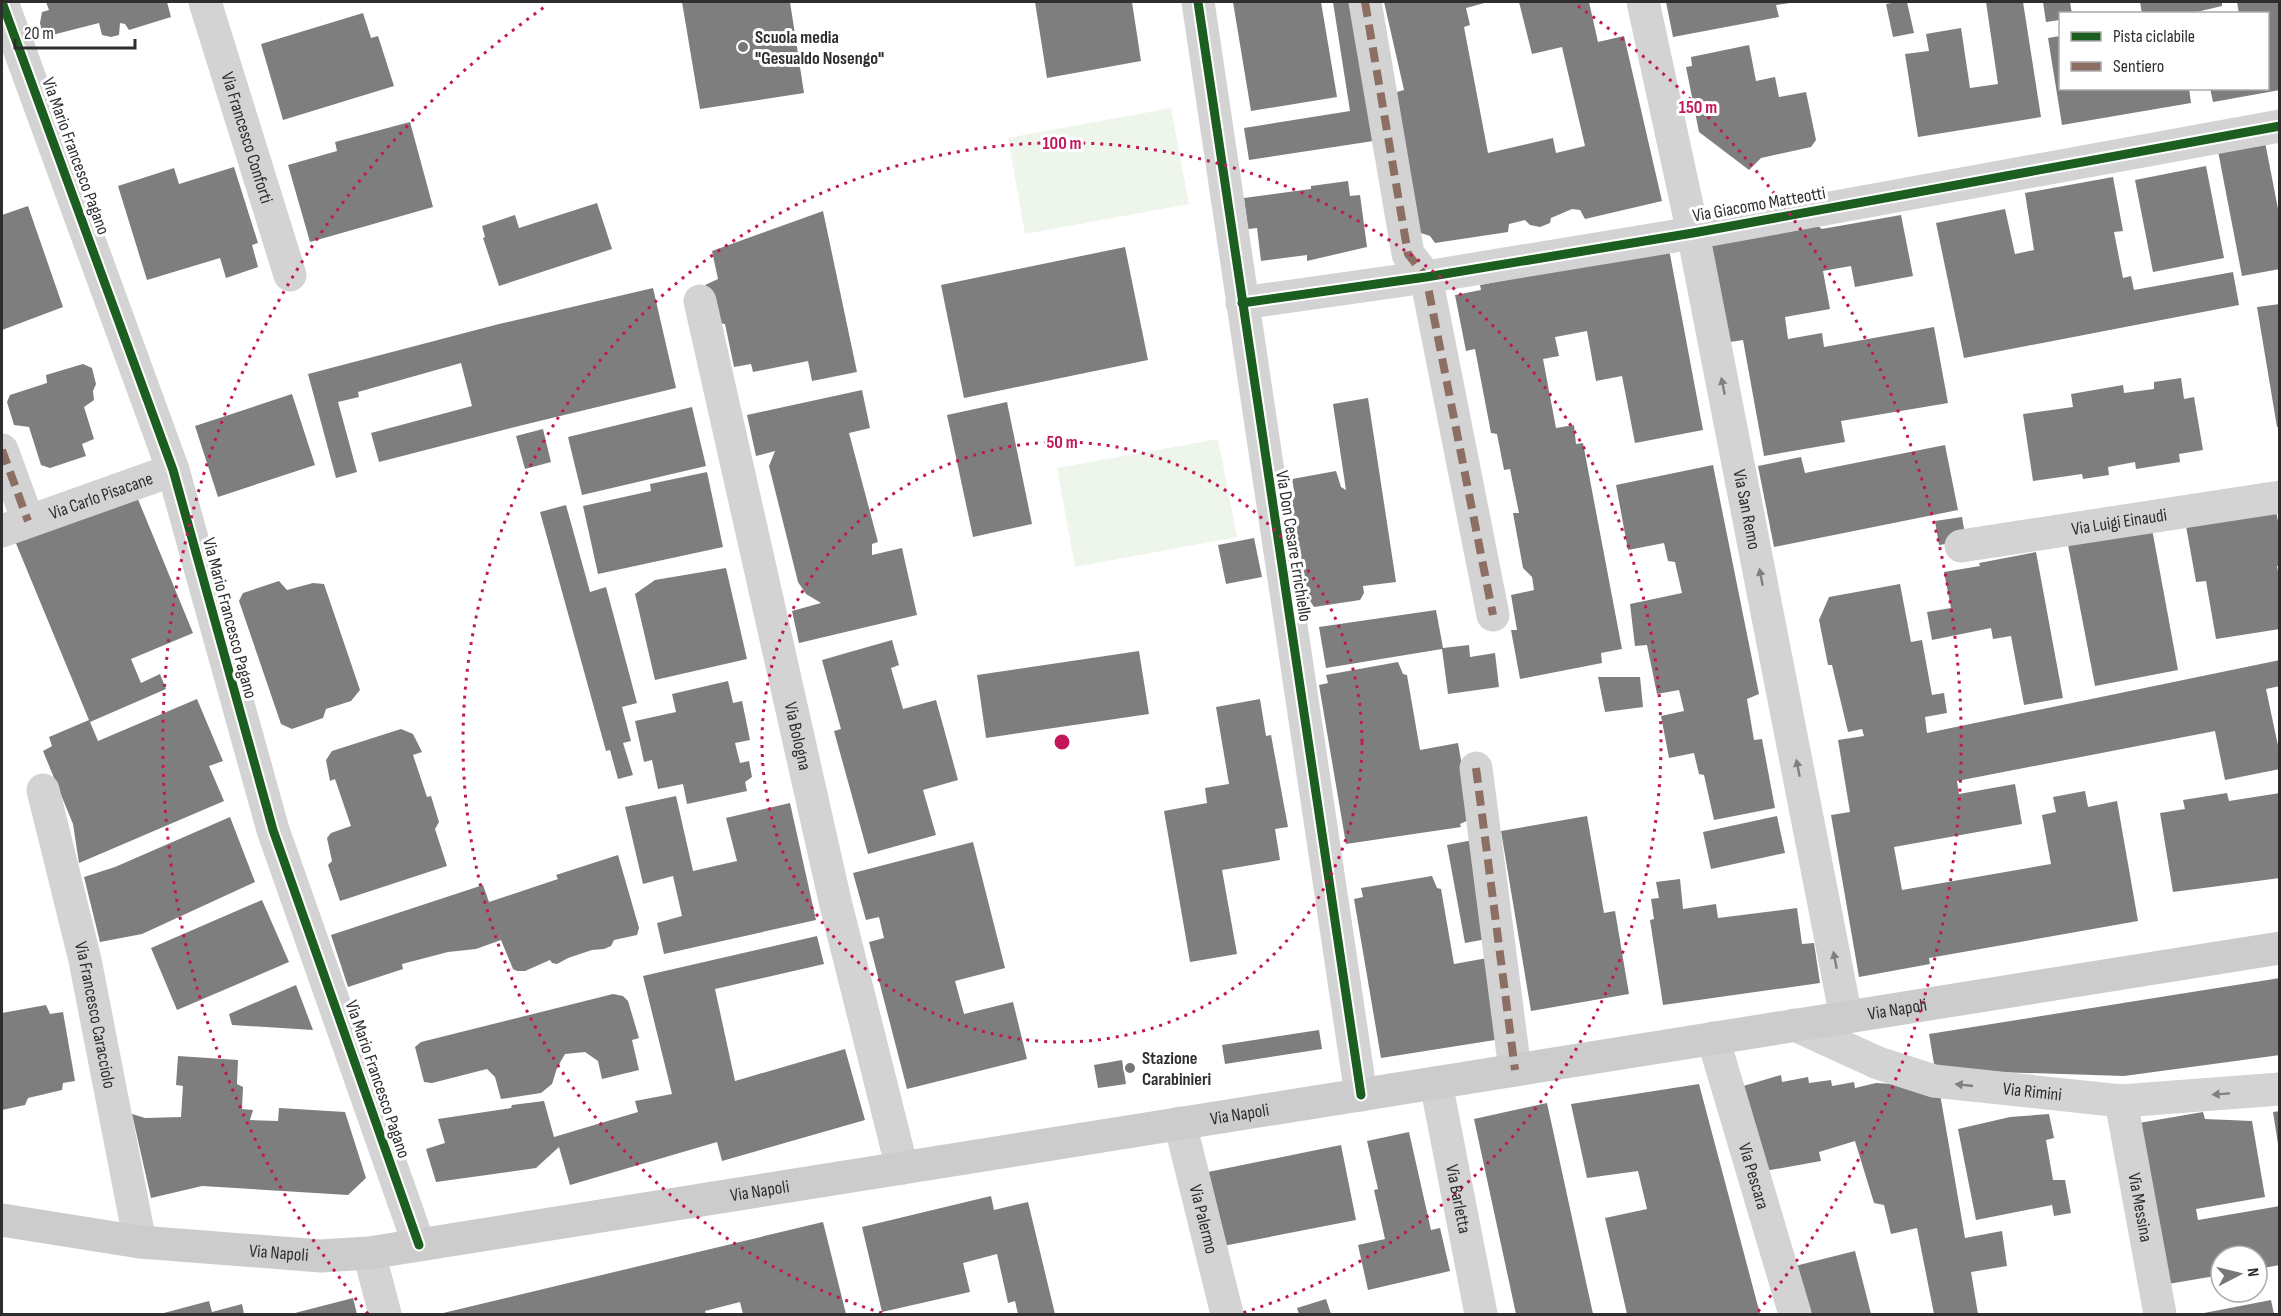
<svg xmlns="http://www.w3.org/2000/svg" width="2281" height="1316" font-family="'Sofia Sans Condensed',sans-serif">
<rect width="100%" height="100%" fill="#fff"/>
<g fill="#eef5eb">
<polygon points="1171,108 1189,204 1025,234 1008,138"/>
<polygon points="1218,439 1237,537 1075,567 1057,468"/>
</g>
<g fill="#7e7e7e">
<polygon points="46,2 167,2 171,17 129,30 125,24 120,23 119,35 111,37 102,35 99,23 52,35 42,31 40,23 42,12 49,10"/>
<polygon points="682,2 790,2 804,93 700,109"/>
<polygon points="1035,2 1132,2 1141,61 1047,78"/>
<polygon points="1233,2 1321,2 1337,97 1251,111"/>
<polygon points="1333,2 1359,2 1380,140 1249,160 1244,128 1350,111"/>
<polygon points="1384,2 1488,2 1466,8 1470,25 1464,27 1488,153 1553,138 1556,153 1585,146 1562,47 1532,54 1519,2 1589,2 1598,42 1624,36 1662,201 1585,219 1580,210 1572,209 1551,218 1550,223 1540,227 1530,225 1525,220 1509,224 1508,232 1435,243 1430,236 1418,232 1393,93 1404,90"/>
<polygon points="1666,2 1790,2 1790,3 1776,5 1779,17 1673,37"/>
<polygon points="1898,2 1907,2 1914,33 1893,37 1886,4"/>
<polygon points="1986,2 2023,2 2041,117 1918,137 1905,54 1929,51 1926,34 1961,28 1970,88 1998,84"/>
<polygon points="2043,2 2070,2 2072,14 2060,14 2060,20 2046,22"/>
<polygon points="2140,2 2222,2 2222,6 2188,14 2142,14"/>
<polygon points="2237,2 2280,2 2280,90 2213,102 2210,88 2268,88 2268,14 2239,14"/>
<polygon points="363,13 371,38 378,36 394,86 283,120 261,44"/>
<polygon points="2060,36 2060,88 2189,88 2191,103 2062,125 2048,38"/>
<polygon points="1749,45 1756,81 1775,77 1779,97 1806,92 1816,140 1811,147 1761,158 1749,170 1699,132 1686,67 1692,66 1691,57"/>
<polygon points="410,122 433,207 310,242 288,165 337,151 335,142"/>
<polygon points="2265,142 2280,219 2280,269 2242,276 2218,151"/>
<polygon points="2206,166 2224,258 2153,272 2135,180"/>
<polygon points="234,167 258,243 252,245 258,267 226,278 220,258 147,280 118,186 174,168 179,184"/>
<polygon points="2113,177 2123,231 2114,232 2123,278 2131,276 2134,290 2233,272 2239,305 1964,358 1936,223 2005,209 2015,254 2034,250 2025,193"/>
<polygon points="1348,181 1350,196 1360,195 1367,247 1307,261 1307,255 1261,261 1257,228 1248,229 1244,198 1311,189 1311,186"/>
<polygon points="597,203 612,249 499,286 483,238 485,237 482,226 515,215 519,228"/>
<polygon points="28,206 63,307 2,330 2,215"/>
<polygon points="823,211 857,372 812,381 808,361 753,372 751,364 734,367 725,324 713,322 705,285 718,279 712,251"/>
<polygon points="1901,215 1913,276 1855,287 1851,266 1823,271 1830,309 1785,317 1788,339 1822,333 1824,347 1934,327 1948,403 1841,421 1845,442 1764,456 1743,340 1724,343 1707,243 1815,224 1822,229"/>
<polygon points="1125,247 1148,360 964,398 941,285"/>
<polygon points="1669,249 1703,430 1635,443 1622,376 1596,381 1587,331 1555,337 1559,356 1543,359 1556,428 1574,425 1576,444 1583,443 1622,649 1601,653 1602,663 1520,679 1511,630 1517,630 1511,595 1534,590 1532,577 1523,568 1513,513 1519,513 1510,469 1504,470 1497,434 1491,433 1475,349 1466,351 1455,295 1481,290 1480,285"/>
<polygon points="653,288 676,388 523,425 379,462 371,433 472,406 461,363 358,392 359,397 338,402 357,472 336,478 308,374 499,324"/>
<polygon points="2280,304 2280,427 2277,427 2257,307"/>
<polygon points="83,364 92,368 96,384 93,391 94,400 84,407 94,439 82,444 86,456 50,468 41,465 29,427 14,425 7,402 10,395 47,383 46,375"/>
<polygon points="2181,378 2184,399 2194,397 2203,450 2179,454 2180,462 2136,469 2135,462 2108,467 2109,475 2083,479 2082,474 2033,481 2023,414 2073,407 2071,394 2123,385 2124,393 2154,389 2154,382"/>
<polygon points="862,390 870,428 849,433 878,542 872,544 872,555 902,548 917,615 799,643 792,611 821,603 806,594 798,582 769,466 775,451 756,456 747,415"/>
<polygon points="292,394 315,465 218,497 195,426"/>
<polygon points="1368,398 1396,582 1363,586 1364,593 1360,600 1314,607 1309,599 1291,504 1295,496 1292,479 1336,471 1341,487 1346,490 1333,404"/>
<polygon points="1007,402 1032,524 973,537 947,415"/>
<polygon points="692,407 706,466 582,495 568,437"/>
<polygon points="543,429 551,462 525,469 516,436"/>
<polygon points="1945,445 1958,510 1774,547 1758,466 1801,457 1805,473"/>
<polygon points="1713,465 1759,694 1747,699 1754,740 1762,739 1775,808 1714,820 1704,775 1699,774 1694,753 1669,758 1661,716 1684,711 1679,690 1657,694 1647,645 1635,646 1630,604 1682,593 1675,562 1668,561 1664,543 1628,550 1616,485"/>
<polygon points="707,472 723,547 598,574 583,506 651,491 650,484"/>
<polygon points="135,492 193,633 131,659 141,683 160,674 166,689 90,722 98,741 197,699 223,761 209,766 224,801 79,863 73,824 43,751 52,746 49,737 89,720 15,541"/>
<polygon points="566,505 590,592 606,587 637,703 622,707 631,741 623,743 633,775 618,779 610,750 606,751 540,512"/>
<polygon points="2276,511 2280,532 2280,566 2277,566 2280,582 2280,629 2216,639 2206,581 2196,582 2186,526"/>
<polygon points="1962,517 1966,541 1939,545 1935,521"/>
<polygon points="2152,529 2178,670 2095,686 2068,545"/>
<polygon points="1254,538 1262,577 1226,584 1218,545"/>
<polygon points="2036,552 2063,698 2024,705 2011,636 1993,639 1991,628 1932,640 1927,612 1951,608 1944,572 1980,566 1979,563"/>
<polygon points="726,568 747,659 655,680 635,594 655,580"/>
<polygon points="279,581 287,590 313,583 324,584 360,690 351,701 326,709 323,718 292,729 281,724 239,601 243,593"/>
<polygon points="1900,584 1911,642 1922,640 1932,695 1944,693 1947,713 1925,717 1927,733 2280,660 2280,686 2266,689 2280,755 2280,769 2225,780 2215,731 1957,781 1959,794 2015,784 2022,824 1894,847 1902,890 2051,864 2042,815 2056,812 2053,797 2085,791 2088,807 2117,801 2138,921 1929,958 1930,964 1859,977 1831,815 1850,812 1838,740 1864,736 1862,729 1848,732 1832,665 1828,665 1819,620 1829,597"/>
<polygon points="1436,610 1443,648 1469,645 1470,657 1495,653 1499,687 1448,694 1442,649 1326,668 1319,627"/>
<polygon points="892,640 899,665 891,668 903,709 936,700 958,780 923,790 936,835 868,854 834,731 841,729 822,660"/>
<polygon points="1139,651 1149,714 986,738 977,675"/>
<polygon points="1398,662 1403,674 1407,675 1420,750 1458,743 1471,819 1460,824 1461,827 1346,844 1319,685 1328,683 1326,675"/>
<polygon points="1598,677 1640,677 1643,707 1605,712"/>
<polygon points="728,681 733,703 742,701 750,740 735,743 740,763 749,761 752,777 745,782 747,791 687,804 683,784 658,789 652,760 644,762 635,721 676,712 672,694"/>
<polygon points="1260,699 1266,736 1271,735 1288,827 1275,829 1280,860 1222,870 1237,954 1190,962 1164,811 1207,803 1205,788 1229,784 1216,707"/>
<polygon points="401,729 413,734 422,752 413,755 427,797 431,796 439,822 435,829 447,866 340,901 328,865 332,861 327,838 331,833 351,826 335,779 330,781 326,760 332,751"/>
<polygon points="2227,793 2229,801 2280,793 2280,878 2173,892 2160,813 2185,809 2183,800"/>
<polygon points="676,796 693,871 737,861 726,818 790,803 816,920 664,954 657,923 682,916 673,876 643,884 625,807"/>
<polygon points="1587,816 1604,913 1615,911 1629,994 1531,1011 1501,831"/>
<polygon points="1777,816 1785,853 1711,869 1703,832"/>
<polygon points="230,817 255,882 142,934 100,942 84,877 115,867"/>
<polygon points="1473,840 1492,938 1465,943 1447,845"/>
<polygon points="973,842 1005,968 955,981 964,1014 1013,1002 1027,1059 907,1089 869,942 884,938 879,917 866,920 853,873"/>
<polygon points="618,855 639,928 637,935 614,940 611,946 604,949 592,950 568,958 557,964 552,963 550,960 525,971 517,971 513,969 501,940 476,949 448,952 402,964 403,969 348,987 331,935 483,885 489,902 558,879 556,875"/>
<polygon points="1432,876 1437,888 1441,889 1454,964 1493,957 1495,1040 1381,1058 1354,899 1363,897 1361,888"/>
<polygon points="1680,879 1683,909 1716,904 1718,918 1797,908 1802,944 1814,943 1820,983 1663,1005 1650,920 1654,919 1651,899 1659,898 1656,882"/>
<polygon points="262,900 289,962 177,1010 151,948"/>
<polygon points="817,936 824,964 715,989 735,1081 845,1049 865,1120 722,1161 717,1142 570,1185 559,1147 536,1168 436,1182 426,1149 445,1143 438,1119 511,1108 512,1105 544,1101 554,1137 638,1112 635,1101 672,1094 643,976"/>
<polygon points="2280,978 2280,1055 2124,1076 1935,1070 1929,1034"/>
<polygon points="296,985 313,1030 232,1025 229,1014"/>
<polygon points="613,994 623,996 628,1001 639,1038 632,1040 639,1070 602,1079 598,1061 585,1052 565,1054 557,1068 552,1084 541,1093 501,1099 495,1077 487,1069 432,1083 424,1082 415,1047 421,1042"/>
<polygon points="46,1005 50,1014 63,1012 75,1081 63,1083 62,1090 28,1098 25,1105 2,1110 2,1013"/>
<polygon points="1319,1030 1322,1049 1225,1064 1222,1045"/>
<polygon points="178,1056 238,1060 237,1084 243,1087 242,1109 253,1110 250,1120 278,1121 279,1108 345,1112 366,1178 348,1195 202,1186 151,1198 132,1114 145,1118 181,1117 183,1086 176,1085"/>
<polygon points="1122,1060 1126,1084 1098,1088 1094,1065"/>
<polygon points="1781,1075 1782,1082 1808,1077 1809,1083 1831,1080 1832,1086 1854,1082 1855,1088 1876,1083 1927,1086 1940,1094 1965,1238 2002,1231 2007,1266 1971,1272 1978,1314 1934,1314 1917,1228 1891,1234 1884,1205 1874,1203 1855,1141 1819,1152 1821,1161 1759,1172 1740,1087"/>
<polygon points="1699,1084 1760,1314 1627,1314 1605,1218 1647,1209 1638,1171 1587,1178 1571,1104"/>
<polygon points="1547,1103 1593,1314 1516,1314 1474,1119"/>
<polygon points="2280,1111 2280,1144 2278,1144 2273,1112"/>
<polygon points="2203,1112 2205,1119 2252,1121 2265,1197 2196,1209 2198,1220 2280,1206 2280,1265 2257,1269 2257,1256 2221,1256 2221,1275 2162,1285 2133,1124"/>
<polygon points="2049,1114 2054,1138 2046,1140 2053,1180 2065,1180 2071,1213 2054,1216 2052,1205 1976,1220 1958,1129 2010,1117"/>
<polygon points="1409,1132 1431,1230 1440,1228 1450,1271 1368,1290 1358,1245 1385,1239 1374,1190 1378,1189 1367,1141"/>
<polygon points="1341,1145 1356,1220 1218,1247 1203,1173"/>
<polygon points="991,1196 994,1210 1028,1202 1055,1314 1018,1314 1015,1301 1008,1303 997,1254 963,1263 970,1292 882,1312 862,1227"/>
<polygon points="823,1222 846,1314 743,1314 740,1302 705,1311 706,1314 439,1314"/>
<polygon points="1855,1251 1871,1314 1808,1314 1795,1266"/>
<polygon points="353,1298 357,1314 291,1314"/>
<polygon points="1326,1299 1331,1314 1299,1314 1297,1308"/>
<polygon points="2271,1300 2274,1314 2204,1314 2204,1313"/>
<polygon points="209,1301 212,1312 242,1304 244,1314 160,1314"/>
</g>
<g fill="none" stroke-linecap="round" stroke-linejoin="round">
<g stroke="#d3d3d3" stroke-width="33">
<polyline points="2,2 173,470 273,830 419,1245"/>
<path id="s1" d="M 205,2 L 290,275"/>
<polyline points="1198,2 1361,1095"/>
<polyline points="1365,2 1408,254 1426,277 1493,615"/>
<path id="s2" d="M 1643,2 L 1693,233 L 1846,1017"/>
<path id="s3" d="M 700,301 L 835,901 L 902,1168"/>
<polyline points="1242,303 1426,277 1693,233 2280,126"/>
<polyline points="2,450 28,521"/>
<path id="s4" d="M 2,531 L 173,470"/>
<path id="s5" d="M 1961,546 L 2280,497"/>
<polyline points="1476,768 1515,1070"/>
<path id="s6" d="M 43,790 L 85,960 L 140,1242"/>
<path id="s7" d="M 1795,1025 L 1878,1063 L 1934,1081 L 2121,1101 L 2280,1089"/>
<path id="s8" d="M 1713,1038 L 1795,1314"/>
<path id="s9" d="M 1436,1083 L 1481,1314"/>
<path id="s10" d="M 2121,1101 L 2160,1314"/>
<path id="s11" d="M 1180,1123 L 1227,1314"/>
<polyline points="369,1253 385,1314"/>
</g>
<path stroke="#ccc" stroke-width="33" id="s12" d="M 2,1220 L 140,1242 L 321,1256 L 369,1253 L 2280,948"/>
<g stroke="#8d6e63" stroke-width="8" stroke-dasharray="15 8" stroke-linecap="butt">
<polyline points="1365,2 1408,254 1426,277 1493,615"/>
<polyline points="2,450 28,521"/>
<polyline points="1476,768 1515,1070"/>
</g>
<defs>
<g id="cycleway">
<polyline points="2,2 173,470 273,830 419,1245"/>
<polyline points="1198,2 1361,1095"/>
<polyline points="1242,303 1426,277 1693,233 2280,126"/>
</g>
</defs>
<use href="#cycleway" stroke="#fff" stroke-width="13"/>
<use href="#cycleway" stroke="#1b5e20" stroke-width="9"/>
</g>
<defs><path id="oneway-solid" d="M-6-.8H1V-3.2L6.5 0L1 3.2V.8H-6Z" transform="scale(1.5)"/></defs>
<g fill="#808080">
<use href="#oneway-solid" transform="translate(1723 386) rotate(-101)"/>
<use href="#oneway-solid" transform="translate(1761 577) rotate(-101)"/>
<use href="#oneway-solid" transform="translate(1798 768) rotate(-101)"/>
<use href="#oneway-solid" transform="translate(1835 960) rotate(-101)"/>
<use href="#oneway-solid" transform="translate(1964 1085) rotate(-174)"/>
<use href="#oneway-solid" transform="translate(2221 1094) rotate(176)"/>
</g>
<g fill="none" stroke="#c2185b" stroke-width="3" stroke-dasharray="3 6">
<circle cx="1062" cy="742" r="300"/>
<path d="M882 1313A599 599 0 1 1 1242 1313"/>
<path d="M368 1314A899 899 0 0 1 546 6M1578 6A899 899 0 0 1 1756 1314"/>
</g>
<g fill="#777" stroke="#fff" stroke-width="2">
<circle cx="743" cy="47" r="6"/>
<circle cx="1130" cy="1068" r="6"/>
</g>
<g text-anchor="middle" stroke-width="6" stroke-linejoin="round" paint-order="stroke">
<g font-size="18" font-weight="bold" fill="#2e2e2e" stroke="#fff" text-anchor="start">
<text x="755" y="43">Scuola media<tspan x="755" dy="21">"Gesualdo Nosengo"</tspan></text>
<text x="1142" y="1064">Stazione<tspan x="1142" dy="21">Carabinieri</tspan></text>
</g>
<g font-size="18" fill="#2e2e2e" stroke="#fff">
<text dy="6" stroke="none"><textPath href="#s1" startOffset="142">Via Francesco Conforti</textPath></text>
<text transform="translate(76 156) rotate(70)" y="6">Via Mario Francesco Pagano</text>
<text transform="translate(1759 204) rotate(-10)" y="6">Via Giacomo Matteotti</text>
<text dy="6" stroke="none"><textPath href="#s4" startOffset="105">Via Carlo Pisacane</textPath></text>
<text dy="6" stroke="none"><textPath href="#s2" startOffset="518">Via San Remo</textPath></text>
<text dy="6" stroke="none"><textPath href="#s5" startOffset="160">Via Luigi Einaudi</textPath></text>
<text transform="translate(1294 546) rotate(81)" y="6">Via Don Cesare Errichiello</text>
<text transform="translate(230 618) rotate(75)" y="6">Via Mario Francesco Pagano</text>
<text dy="6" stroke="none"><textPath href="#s3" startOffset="446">Via Bologna</textPath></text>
<text dy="6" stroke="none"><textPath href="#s12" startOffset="1917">Via Napoli</textPath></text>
<text dy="6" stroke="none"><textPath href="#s6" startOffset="231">Via Francesco Caracciolo</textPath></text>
<text transform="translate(378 1079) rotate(71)" y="6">Via Mario Francesco Pagano</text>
<text dy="6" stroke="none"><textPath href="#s7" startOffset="249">Via Rimini</textPath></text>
<text dy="6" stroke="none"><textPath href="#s12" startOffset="1251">Via Napoli</textPath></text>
<text dy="6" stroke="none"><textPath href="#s8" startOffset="144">Via Pescara</textPath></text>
<text dy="6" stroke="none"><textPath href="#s12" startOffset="765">Via Napoli</textPath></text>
<text dy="6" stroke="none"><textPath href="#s9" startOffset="118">Via Barletta</textPath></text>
<text dy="6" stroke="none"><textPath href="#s10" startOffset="108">Via Messina</textPath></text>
<text dy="6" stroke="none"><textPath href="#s11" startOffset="99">Via Palermo</textPath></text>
<text dy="6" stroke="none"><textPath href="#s12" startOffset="279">Via Napoli</textPath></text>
</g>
</g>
<circle cx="1062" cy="742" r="9" fill="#c2185b" stroke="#fff" stroke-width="3"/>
<g font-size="18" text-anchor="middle" font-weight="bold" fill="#c2185b" stroke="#fff" stroke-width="6" stroke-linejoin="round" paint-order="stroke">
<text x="1698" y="113">150 m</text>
<text x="1062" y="149">100 m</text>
<text x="1062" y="448">50 m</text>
</g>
<rect width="2281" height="1316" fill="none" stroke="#2e2e2e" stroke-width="6"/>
<rect x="2059" y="12" width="210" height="78" fill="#ffffff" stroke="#ababab" stroke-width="1.5"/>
<rect x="2071" y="32" width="30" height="9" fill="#1b5e20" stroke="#ababab" stroke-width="1.5"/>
<text x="2113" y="42" font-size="18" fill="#2e2e2e">Pista ciclabile</text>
<rect x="2071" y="62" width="30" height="9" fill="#8d6e63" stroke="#ababab" stroke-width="1.5"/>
<text x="2113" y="72" font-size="18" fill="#2e2e2e">Sentiero</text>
<g transform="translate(2239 1274) rotate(83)"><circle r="28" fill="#ffffff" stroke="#ababab" stroke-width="1.5"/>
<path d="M0-4.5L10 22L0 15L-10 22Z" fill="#777777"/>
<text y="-9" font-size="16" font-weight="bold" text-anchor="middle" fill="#2e2e2e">N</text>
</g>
<path d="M15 39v9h120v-9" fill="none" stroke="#2e2e2e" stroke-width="3"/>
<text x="24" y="39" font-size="18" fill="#2e2e2e" stroke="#ffffff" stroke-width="4.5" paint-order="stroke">20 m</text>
</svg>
